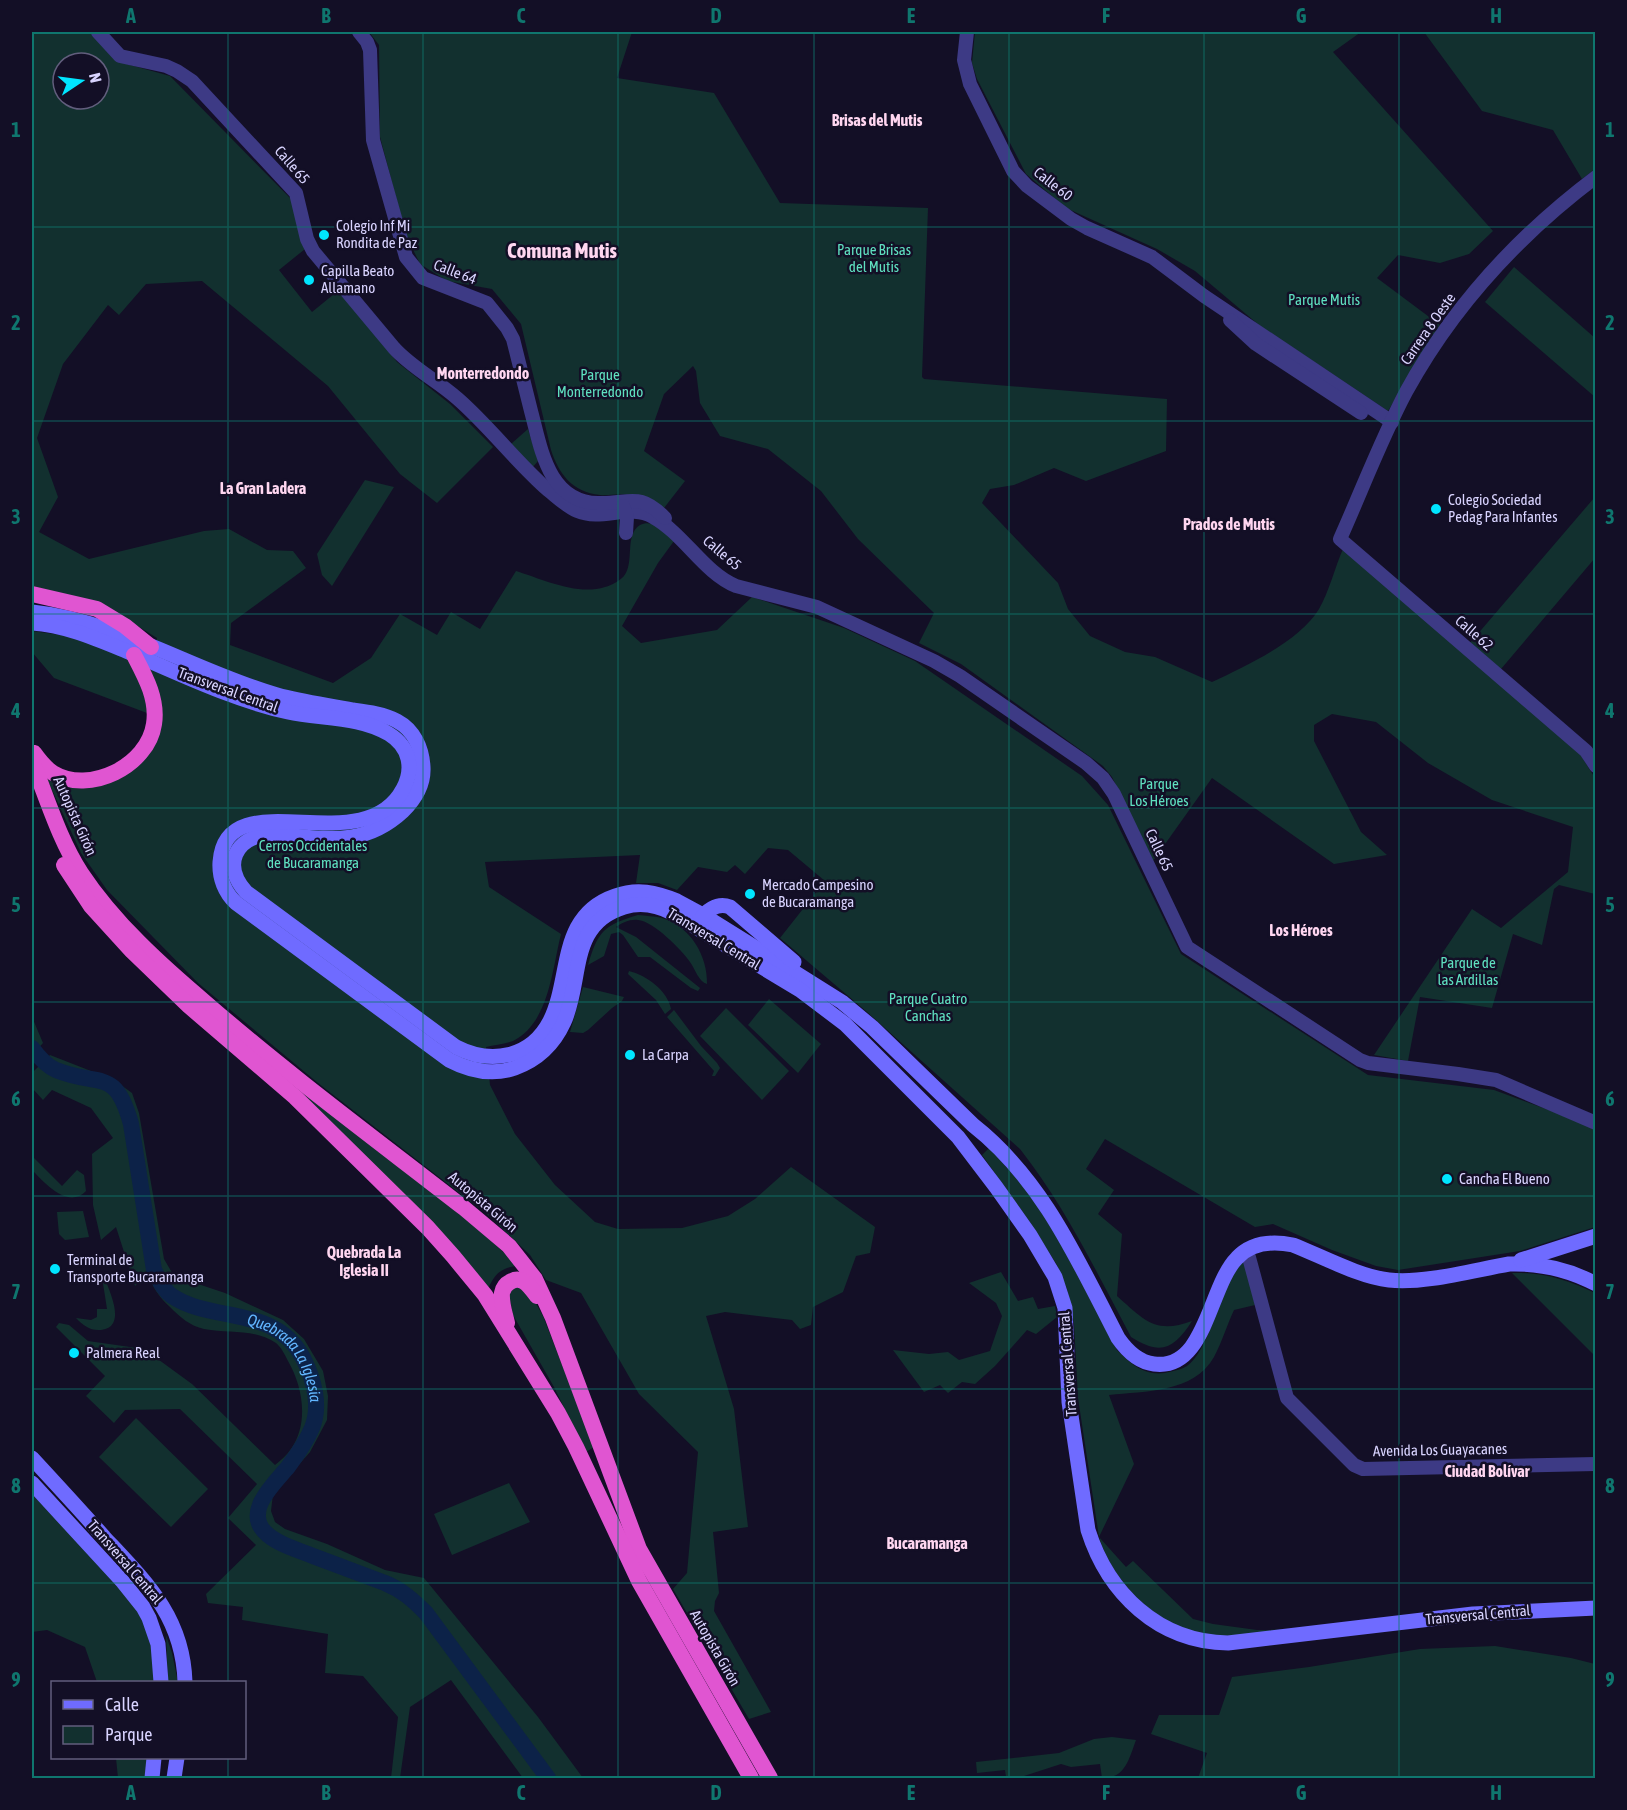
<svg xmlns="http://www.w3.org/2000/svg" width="1627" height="1810" font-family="'Asap Condensed',sans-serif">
<rect width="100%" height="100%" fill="#130f26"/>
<g fill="#12302f" fill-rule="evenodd">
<path d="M 32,32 L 90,32 L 116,61 L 170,76 L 292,200 L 305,249 L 279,270 L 312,312 L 339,290 L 397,362 L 450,404 L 493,447 L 437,503 L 400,474 L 328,386 L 202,281 L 146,284 L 119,315 L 108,305 L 63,364 L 37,438 L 58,497 L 39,532 L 89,559 L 204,531 L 229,529 L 267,550 L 293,551 L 306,568 L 231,623 L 230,645 L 333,683 L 371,658 L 400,614 L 437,635 L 451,612 L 480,629 L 516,571 C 542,579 577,596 605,587 C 610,586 621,580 624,576 C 635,562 624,535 640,525 C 654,518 665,533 674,541 L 658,563 L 622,626 L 641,643 L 717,630 L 752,597 L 844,628 L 915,661 L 1082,776 L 1108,805 L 1181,954 L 1368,1075 L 1494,1090 L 1579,1121 L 1595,1130 L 1595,1227 L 1520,1251 L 1398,1270 L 1376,1266 L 1332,1250 L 1273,1224 L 1255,1227 L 1105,1139 L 1086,1169 L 1114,1190 L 1098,1214 L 1122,1234 L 1117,1296 C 1143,1319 1155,1335 1192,1321 C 1174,1349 1161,1356 1131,1337 C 1097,1273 1065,1206 1020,1149 L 867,1012 L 780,938 L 825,881 L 788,850 L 768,848 L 745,874 L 735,865 L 727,872 L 698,867 L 677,890 L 658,883 L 636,883 L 640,855 L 485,862 L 489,887 L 561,934 C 552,970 549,1023 513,1041 C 505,1044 494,1045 486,1047 L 490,1085 L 515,1134 L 555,1185 L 595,1222 L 618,1229 L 682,1228 L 728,1216 L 755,1199 L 791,1167 L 875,1227 L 870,1253 L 856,1256 L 843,1292 L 813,1307 L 811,1325 L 800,1329 L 792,1320 L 725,1312 L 706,1316 L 734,1409 L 748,1527 L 713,1532 L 719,1593 L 715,1601 L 714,1611 L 771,1712 L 749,1719 L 673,1589 L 687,1573 L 698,1452 L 639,1394 L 581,1293 L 546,1280 L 530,1255 L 489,1216 L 318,1083 L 198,983 L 107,890 L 81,853 L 47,779 L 74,787 L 148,752 L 150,672 L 157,638 L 100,603 L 32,586 ZM 63,63 L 99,63 L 99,99 L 63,99 Z"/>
<path d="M 369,32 L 632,32 L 617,78 L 714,93 L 780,203 L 928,208 L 922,377 L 924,379 L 1167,399 L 1166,451 L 1086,481 L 1054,468 L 1014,485 L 990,489 L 982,503 L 1058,583 L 1068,609 L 1090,636 L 1125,652 L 1155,657 L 1212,682 C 1245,667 1300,641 1319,609 C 1329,592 1335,567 1343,549 L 1580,754 L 1595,778 L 1595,894 L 1559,885 L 1554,889 L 1542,945 L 1513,934 L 1492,1008 L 1420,997 L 1408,1061 L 1374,1055 L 1472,909 L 1501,928 L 1568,872 L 1573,827 L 1492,800 L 1428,763 L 1376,722 L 1332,714 L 1314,725 L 1314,741 L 1361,832 L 1387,855 L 1334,864 L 1212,778 L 1153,861 L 1112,777 L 1103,766 L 961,664 L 919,643 L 934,613 L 858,539 L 821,491 L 768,449 L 720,436 L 700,403 L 696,371 L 693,366 L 664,394 L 644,451 L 685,481 L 664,508 C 653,504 640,496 628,495 C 619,493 609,496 600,495 C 572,492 559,474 551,450 L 521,324 L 492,289 L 447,281 L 420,264 L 406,235 L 380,137 L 379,45 Z"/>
<polygon points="975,32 1361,32 1333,52 1493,231 1469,254 1440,263 1398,255 1377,278 1440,325 1388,411 1259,325 1195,271 1157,249 1066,208 1026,174 977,79 972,63"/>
<polygon points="1424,32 1595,32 1595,169 1582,179 1553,130 1482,111"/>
<polygon points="1514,267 1595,338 1595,397 1485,302"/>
<polygon points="528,429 538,461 532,468 511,444"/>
<polygon points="365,480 394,487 332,586 322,575 317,554"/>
<polygon points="1594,498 1596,500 1595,558 1501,669 1470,643"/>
<polygon points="32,631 76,637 128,659 136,673 147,701 147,713 54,678 32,652"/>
<path d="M 638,915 C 646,916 654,916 662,918 C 690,926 708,956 707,984 C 699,982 695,969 690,962 C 682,950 653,921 638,920 C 630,919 622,923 616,927 L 636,937 L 700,988 L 698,991 L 691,988 L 650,957 L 638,957 L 623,935 L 619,932 L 611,934 L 604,956 L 588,965 C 598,931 604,925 638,915 Z"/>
<path d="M 629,971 C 646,975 668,991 671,1009 L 665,1014 L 656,1000 L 628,974 Z"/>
<polygon points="583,987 624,997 622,1001 612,1008 588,1030 583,1033 570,1032"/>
<polygon points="769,999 821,1044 798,1073 748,1025"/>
<polygon points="726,1008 789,1071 762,1100 700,1036"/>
<polygon points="674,1010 701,1046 717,1063 720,1068 715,1076 712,1076 714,1071 667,1017"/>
<polygon points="32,1017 43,1043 32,1055 32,1016"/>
<path d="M 50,1055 L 114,1080 L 132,1093 L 139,1113 L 164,1259 L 174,1276 L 225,1293 L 283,1320 L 304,1339 L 323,1371 L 328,1396 L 327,1420 L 310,1452 L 273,1494 L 271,1511 L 275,1522 L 285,1529 L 327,1544 L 385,1570 L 424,1578 L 538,1717 L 583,1778 L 523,1778 L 451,1680 L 410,1707 L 400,1778 L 391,1778 L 398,1717 L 363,1676 L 325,1673 L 328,1634 L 242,1620 L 243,1607 L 208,1603 L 206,1594 L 256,1545 L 228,1518 L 257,1484 L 180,1409 L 125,1410 L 114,1423 L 86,1396 L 105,1376 L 56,1327 L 59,1323 L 69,1325 L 88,1341 L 144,1349 L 192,1384 L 275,1465 C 281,1460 287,1455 291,1449 C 309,1423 303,1387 288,1361 C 285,1355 281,1347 276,1343 C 253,1328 229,1334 204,1329 C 190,1326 180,1317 170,1307 C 160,1298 151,1286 148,1273 L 135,1286 L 116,1227 L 101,1240 L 93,1205 L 92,1154 L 113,1138 L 91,1108 L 52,1090 L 43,1100 L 32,1088 L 32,1073 Z"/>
<path d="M 285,1076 L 449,1203 L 519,1266 C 502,1267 495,1273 488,1289 Z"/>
<path d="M 989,1148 L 1028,1191 L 1061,1243 L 1117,1350 C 1131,1364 1144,1376 1165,1373 C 1172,1371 1181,1370 1187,1366 C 1207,1352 1217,1304 1228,1283 C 1232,1275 1239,1268 1244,1260 L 1255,1305 L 1234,1310 C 1227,1325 1222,1342 1214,1357 C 1194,1393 1145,1391 1109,1395 L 1134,1464 L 1099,1537 L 1126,1567 L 1133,1561 L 1193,1619 L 1213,1624 L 1257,1630 L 1310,1629 C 1279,1632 1243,1639 1213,1636 C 1161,1630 1114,1585 1099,1537 L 1078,1398 L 1074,1324 L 1067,1289 L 1057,1265 L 1030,1222 L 982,1155 Z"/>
<path d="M 32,1156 L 62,1186 L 77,1170 L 84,1175 L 86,1191 C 68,1210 44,1182 32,1170 Z"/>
<polygon points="83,1211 89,1237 65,1240 59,1234 57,1212"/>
<polygon points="1001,1272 1018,1301 1033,1297 1038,1309 1055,1306 1057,1317 1036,1334 1027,1330 995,1366 975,1384 962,1382 948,1393 940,1385 924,1392 893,1350 929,1354 948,1352 959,1360 990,1351 1002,1316 996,1303 969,1283"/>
<path d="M 1512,1273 C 1543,1272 1568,1280 1595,1293 L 1595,1356 Z"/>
<path d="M 104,1276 C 109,1291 128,1327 101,1330 C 90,1331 83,1325 76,1318 L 91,1320 L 97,1317 L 97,1309 L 107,1309 L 102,1277 Z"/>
<polygon points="517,1286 534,1300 543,1316 594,1447 586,1452 554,1387 513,1315 509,1294 511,1289"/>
<polygon points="136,1418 208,1489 171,1527 99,1457"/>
<polygon points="509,1483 530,1522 452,1555 434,1514"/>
<polygon points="32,1494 119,1585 140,1611 151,1636 155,1682 97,1682 85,1647 47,1630 32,1632"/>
<polygon points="166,1635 172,1653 178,1682 168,1682"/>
<polygon points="1495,1646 1571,1658 1595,1664 1595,1778 1198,1778 1207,1753 1151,1734 1159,1715 1219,1715 1232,1677 1309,1667 1420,1649"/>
<path d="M 1112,1737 L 1136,1740 C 1129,1759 1125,1779 1102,1778 L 1100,1764 L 1071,1767 L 1061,1764 L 1024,1776 L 1006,1777 L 1005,1770 L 977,1773 L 976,1762 L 1059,1753 L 1094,1739 Z"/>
<polygon points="116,1758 150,1758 148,1778 118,1778"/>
</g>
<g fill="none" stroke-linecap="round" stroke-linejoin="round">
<path stroke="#0c2248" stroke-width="16" id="s1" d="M 32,1048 C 38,1056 46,1066 56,1070 C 100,1088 115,1066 131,1124 L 154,1270 C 159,1279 163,1290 172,1296 C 212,1323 276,1305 303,1358 C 314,1379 321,1406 312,1428 C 306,1442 297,1455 288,1467 C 274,1484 241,1513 268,1535 C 280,1545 298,1550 313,1556 C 337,1565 361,1574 385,1583 C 402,1590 413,1600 426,1613 L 548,1778"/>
<g stroke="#3d3a85" stroke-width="14">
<path d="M 98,32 L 120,56 L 166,66 L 177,71 L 192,81 L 296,193 L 307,239 L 313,251 L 394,348 C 412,368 438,381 458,399 C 490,427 516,462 548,490 C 557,497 566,506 577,511 C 602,522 630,503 653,517 C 684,534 704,573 736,586 L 817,607 L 934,661 L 960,676 L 1086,763 L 1103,778 L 1114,794 L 1187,947 L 1360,1060 L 1368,1063 L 1458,1074 L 1496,1080 L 1596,1123"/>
<path d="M 359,32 L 367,42 L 370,50 L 373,140 L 406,257 L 423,278 L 487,303 L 507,328 L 513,339 C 519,363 525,387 531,411 C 541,448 548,502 598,503 C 630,504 639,491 665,518"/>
<polyline points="967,32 964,60 970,84 1013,171 1027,186 1071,219 1087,228 1152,257 1204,296 1392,422"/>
<path d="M 1596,177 C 1519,235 1452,308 1406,392 C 1381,439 1362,490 1340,539 L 1586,751 L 1596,766"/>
<polyline points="1230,320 1256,344 1361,413"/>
<polyline points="623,506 627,517 626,533"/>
<polyline points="1247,1250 1287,1398 1354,1465 1363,1469 1596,1464"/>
</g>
<g stroke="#6f6bff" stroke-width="15">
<path d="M 32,612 C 119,621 194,671 277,695 C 302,702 328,705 353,710 C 368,712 384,714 397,721 C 414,730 422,748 423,767 C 424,784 415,799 403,811 C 361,850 320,837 269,834 C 235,838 222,865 246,892 L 456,1047 C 491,1065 531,1058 550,1021 C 572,977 557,916 615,896 C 637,888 656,892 677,901 L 703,915 L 842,1002 L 872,1027 L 973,1125 C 1043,1180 1078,1261 1118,1338 C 1127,1351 1138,1362 1154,1364 C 1206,1371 1209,1286 1237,1258 C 1252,1242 1273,1241 1293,1245 C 1321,1256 1360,1277 1389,1280 C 1424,1284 1474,1270 1509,1264 C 1541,1263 1568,1269 1596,1284"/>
<path d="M 32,623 C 66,625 99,640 131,653 C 182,675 234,700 288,712 C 320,719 360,716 389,734 C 410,747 414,769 403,789 C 364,864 226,778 220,862 C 219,878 225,893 236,903 L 449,1060 C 470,1071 492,1076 515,1068 C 537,1060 554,1044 564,1022 C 583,980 568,924 624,907 C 641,902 657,905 672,913 L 800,990 L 845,1024 L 958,1137 L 996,1187 L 1030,1235 L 1055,1277 L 1065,1308 L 1069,1402 L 1088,1530 C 1108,1593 1158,1642 1228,1643 L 1473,1614 L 1596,1608"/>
<path d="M 699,922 C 705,911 717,902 730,907 L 794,962"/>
<polyline points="1521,1260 1596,1236"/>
<path d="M 32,1458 C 56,1484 80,1510 104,1537 C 146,1582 183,1617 185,1682"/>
<polyline points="32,1483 123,1582 143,1607 149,1618 158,1644 161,1682"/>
<polyline points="152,1778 154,1758"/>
<polyline points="174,1778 177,1758"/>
</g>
<g stroke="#e055d1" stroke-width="16">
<polyline points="32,594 97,609 125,626 151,647"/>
<path d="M 34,753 C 39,760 45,768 53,773 C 89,795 148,766 154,724 C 158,699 145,676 134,655"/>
<path d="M 32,761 C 47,798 59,839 81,873 C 114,923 162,966 207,1004 C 290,1076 378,1141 464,1208 L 509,1246 L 535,1279 L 553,1318 L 639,1549 L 770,1778"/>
<polyline points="64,865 91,906 132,951 189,1006 295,1097 428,1228 453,1256 485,1295 558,1413 576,1447 639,1581 751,1778"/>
<path d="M 507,1323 C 505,1314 501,1303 502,1293 C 503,1288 506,1284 510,1282 C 522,1274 530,1287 537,1296"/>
</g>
</g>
<path fill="none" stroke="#0f766e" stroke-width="1.5" stroke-opacity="0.55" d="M 228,32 L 228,1682M 423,32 L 423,1778M 618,32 L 618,1778M 814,32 L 814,1778M 1009,32 L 1009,1778M 1204,32 L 1204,1778M 1399,32 L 1399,1778M 32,227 L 1596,227M 32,421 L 1596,421M 32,614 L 1596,614M 32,808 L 1596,808M 32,1002 L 1596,1002M 32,1196 L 1596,1196M 32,1389 L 1596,1389M 32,1583 L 1596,1583M 228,1758 L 228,1778"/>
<g fill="#00e5ff" stroke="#130f26" stroke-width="2">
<circle cx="324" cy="235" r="6"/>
<circle cx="309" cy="280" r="6"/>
<circle cx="1436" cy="509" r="6"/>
<circle cx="750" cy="894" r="6"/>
<circle cx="630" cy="1055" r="6"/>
<circle cx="1447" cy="1179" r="6"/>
<circle cx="55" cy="1269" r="6"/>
<circle cx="74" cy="1353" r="6"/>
</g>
<g text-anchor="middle" stroke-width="5" stroke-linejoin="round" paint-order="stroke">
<g font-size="15" fill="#d9d4ff" stroke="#130f26">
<text transform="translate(292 165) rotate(49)" y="5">Calle 65</text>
<text transform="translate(1053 184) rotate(38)" y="5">Calle 60</text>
<text transform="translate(455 272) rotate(21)" y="5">Calle 64</text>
<text transform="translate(1428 329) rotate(-55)" y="5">Carrera 8 Oeste</text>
<text transform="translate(722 553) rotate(40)" y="5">Calle 65</text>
<text transform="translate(1474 633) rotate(41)" y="5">Calle 62</text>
<text transform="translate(228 690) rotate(20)" y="5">Transversal Central</text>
<text transform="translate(75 816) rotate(66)" y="5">Autopista Girón</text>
<text transform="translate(1159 850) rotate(65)" y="5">Calle 65</text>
<text transform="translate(714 939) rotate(31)" y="5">Transversal Central</text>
<text transform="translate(483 1202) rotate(40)" y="5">Autopista Girón</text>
<text transform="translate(1068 1364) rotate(-94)" y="5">Transversal Central</text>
<text transform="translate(1440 1450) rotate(-1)" y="5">Avenida Los Guayacanes</text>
<text transform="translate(125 1562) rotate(49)" y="5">Transversal Central</text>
<text transform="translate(1478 1615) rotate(-5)" y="5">Transversal Central</text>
<text transform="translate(715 1648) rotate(60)" y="5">Autopista Girón</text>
</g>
<g font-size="15" fill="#d9d4ff" stroke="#130f26" text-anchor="start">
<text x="336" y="231">Colegio Inf Mi<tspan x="336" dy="17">Rondita de Paz</tspan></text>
<text x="321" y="276">Capilla Beato<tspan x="321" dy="17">Allamano</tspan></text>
<text x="1448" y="505">Colegio Sociedad<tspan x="1448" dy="17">Pedag Para Infantes</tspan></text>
<text x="762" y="890">Mercado Campesino<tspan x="762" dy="17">de Bucaramanga</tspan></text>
<text x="642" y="1060">La Carpa</text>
<text x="1459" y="1184">Cancha El Bueno</text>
<text x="67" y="1265">Terminal de<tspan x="67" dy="17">Transporte Bucaramanga</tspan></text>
<text x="86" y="1358">Palmera Real</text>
</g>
<g font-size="15" fill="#5fe0c0" stroke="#130f26">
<text x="874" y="255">Parque Brisas<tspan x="874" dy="17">del Mutis</tspan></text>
<text x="1324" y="305">Parque Mutis</text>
<text x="600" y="380">Parque<tspan x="600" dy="17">Monterredondo</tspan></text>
<text x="1159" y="789">Parque<tspan x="1159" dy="17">Los Héroes</tspan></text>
<text x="313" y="851">Cerros Occidentales<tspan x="313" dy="17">de Bucaramanga</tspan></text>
<text x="1468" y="968">Parque de<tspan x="1468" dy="17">las Ardillas</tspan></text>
<text x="928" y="1004">Parque Cuatro<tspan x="928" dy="17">Canchas</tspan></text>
</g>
<g font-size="16" font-weight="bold" fill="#ffd6f0" stroke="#130f26">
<text x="877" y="126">Brisas del Mutis</text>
<text x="483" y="379">Monterredondo</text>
<text x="263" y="494">La Gran Ladera</text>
<text x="1229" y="530">Prados de Mutis</text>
<text x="1301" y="936">Los Héroes</text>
<text x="364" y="1258">Quebrada La<tspan x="364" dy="18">Iglesia II</tspan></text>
<text x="1487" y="1477">Ciudad Bolívar</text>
<text x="927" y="1549">Bucaramanga</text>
</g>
<g font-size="16" font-style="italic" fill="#62b6ff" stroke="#130f26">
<text dy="6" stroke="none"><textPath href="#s1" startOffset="452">Quebrada La Iglesia</textPath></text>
</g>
<g font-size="21" font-weight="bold" fill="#ffd6f0" stroke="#130f26">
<text x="562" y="258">Comuna Mutis</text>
</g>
</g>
<rect width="1627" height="1810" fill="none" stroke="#130f26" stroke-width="66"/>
<rect x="51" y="1681" width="195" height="78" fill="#130f26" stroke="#625e7d" stroke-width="1.5"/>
<rect x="63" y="1700" width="30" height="9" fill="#6f6bff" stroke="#625e7d" stroke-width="1.5"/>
<text x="105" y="1711" font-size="18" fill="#d9d4ff">Calle</text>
<rect x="63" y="1726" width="30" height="18" fill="#12302f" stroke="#625e7d" stroke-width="1.5"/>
<text x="105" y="1741" font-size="18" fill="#d9d4ff">Parque</text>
<g transform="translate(81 81) rotate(77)"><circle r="28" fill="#130f26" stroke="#625e7d" stroke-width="1.5"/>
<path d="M0-4.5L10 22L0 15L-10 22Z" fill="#00e5ff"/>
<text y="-9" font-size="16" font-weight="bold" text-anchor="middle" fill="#d9d4ff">N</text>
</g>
<rect x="33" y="33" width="1561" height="1744" fill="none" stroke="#0f766e" stroke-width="2"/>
<g font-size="20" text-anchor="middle" font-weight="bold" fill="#0f766e">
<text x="131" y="23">A</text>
<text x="326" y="23">B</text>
<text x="521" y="23">C</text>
<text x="716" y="23">D</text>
<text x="911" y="23">E</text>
<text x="1106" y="23">F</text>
<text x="1301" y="23">G</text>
<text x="1496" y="23">H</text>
<text x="16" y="137">1</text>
<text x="1610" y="137">1</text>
<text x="16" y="330">2</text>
<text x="1610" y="330">2</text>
<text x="16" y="524">3</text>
<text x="1610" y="524">3</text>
<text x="16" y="718">4</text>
<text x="1610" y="718">4</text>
<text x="16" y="912">5</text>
<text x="1610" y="912">5</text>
<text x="16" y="1106">6</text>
<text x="1610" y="1106">6</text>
<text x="16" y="1299">7</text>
<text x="1610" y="1299">7</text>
<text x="16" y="1493">8</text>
<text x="1610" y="1493">8</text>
<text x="16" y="1687">9</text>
<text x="1610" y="1687">9</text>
<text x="131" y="1800">A</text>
<text x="326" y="1800">B</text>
<text x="521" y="1800">C</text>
<text x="716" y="1800">D</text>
<text x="911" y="1800">E</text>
<text x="1106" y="1800">F</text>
<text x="1301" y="1800">G</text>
<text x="1496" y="1800">H</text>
</g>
</svg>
